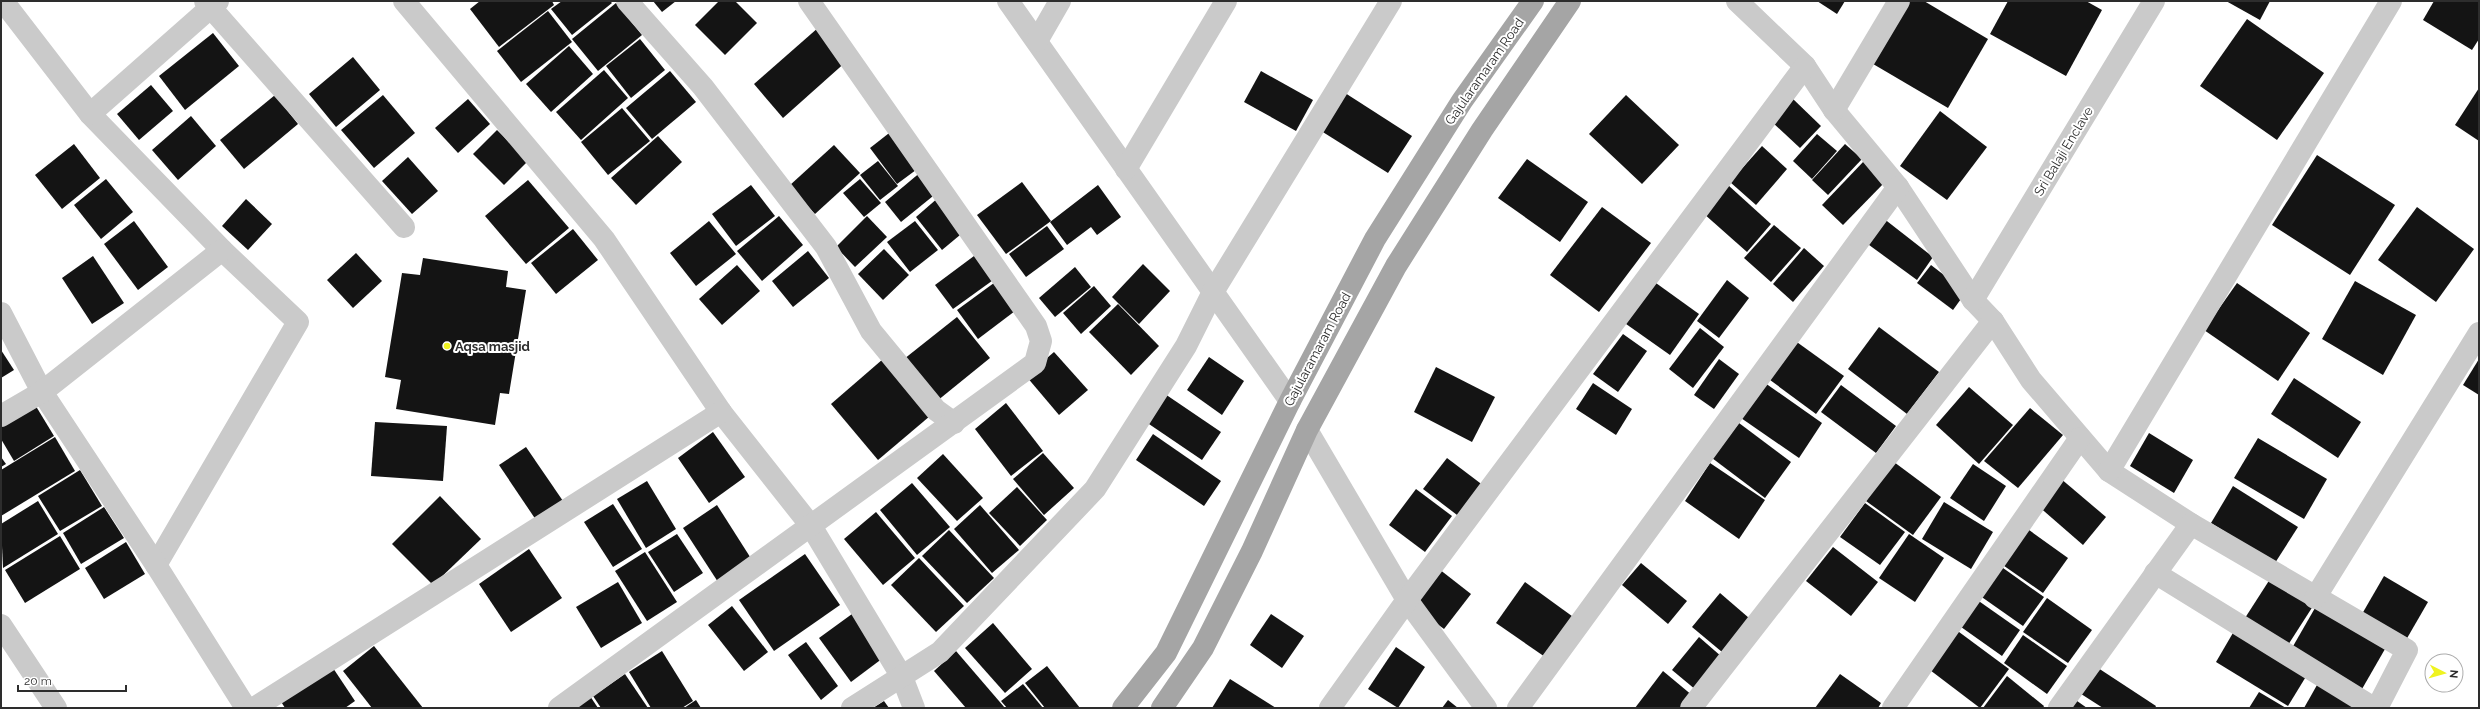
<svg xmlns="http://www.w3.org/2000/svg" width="2480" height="709" font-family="Raleway,sans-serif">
<rect width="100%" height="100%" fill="#fff"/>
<g fill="#141414">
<polygon points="480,1 552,1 554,5 499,47 470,9"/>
<polygon points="562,1 610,1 612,3 572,35 551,9"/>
<polygon points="653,1 676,1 662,12"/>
<polygon points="719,1 735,1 757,23 725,55 695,25"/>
<polygon points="1817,1 1845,1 1837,14"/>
<polygon points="1902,1 1924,1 1988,39 1948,108 1868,61"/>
<polygon points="2008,1 2086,1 2102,10 2066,76 1990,34"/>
<polygon points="2226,1 2270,1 2260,20"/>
<polygon points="2434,1 2479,1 2479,39 2472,50 2423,20"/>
<polygon points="616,3 642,35 598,71 572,39"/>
<polygon points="548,11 572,42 521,82 497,51"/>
<polygon points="2247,19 2324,73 2277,140 2200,86"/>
<polygon points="819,27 848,60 783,118 754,84"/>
<polygon points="213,33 239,66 185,110 159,76"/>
<polygon points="640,39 665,70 631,98 606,66"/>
<polygon points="569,46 593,74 551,112 526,84"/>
<polygon points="353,57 380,90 336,127 309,94"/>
<polygon points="604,70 628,98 581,140 556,112"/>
<polygon points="670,71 696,102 652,139 626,108"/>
<polygon points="1261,71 1313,100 1296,131 1244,102"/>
<polygon points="151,85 173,111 139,140 117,114"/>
<polygon points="2479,88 2479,141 2455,125"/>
<polygon points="1342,91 1412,136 1388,173 1318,129"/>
<polygon points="275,95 298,124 244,169 220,140"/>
<polygon points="383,95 415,133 374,168 341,130"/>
<polygon points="1626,95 1679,145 1642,184 1589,134"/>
<polygon points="1792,98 1821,126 1800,148 1771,121"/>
<polygon points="468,99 490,124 458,153 435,128"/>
<polygon points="622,108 650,141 608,175 581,142"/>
<polygon points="1940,111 1987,147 1947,200 1900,166"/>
<polygon points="191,116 216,146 178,180 152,150"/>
<polygon points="497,130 528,161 504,185 473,154"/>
<polygon points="893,130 920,167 897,184 870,148"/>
<polygon points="1817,134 1837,151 1812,179 1793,161"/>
<polygon points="658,136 682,162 636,205 611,178"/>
<polygon points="74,144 100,178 62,209 35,175"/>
<polygon points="1845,144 1862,159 1828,195 1812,180"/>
<polygon points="834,145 860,173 815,214 789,186"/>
<polygon points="1762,146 1787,169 1756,205 1730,182"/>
<polygon points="2317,155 2395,205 2350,275 2272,225"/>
<polygon points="408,157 438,191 412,214 382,181"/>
<polygon points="1527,159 1588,202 1560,242 1498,198"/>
<polygon points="878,161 898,186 880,200 860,175"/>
<polygon points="1864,161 1885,182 1843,225 1822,205"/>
<polygon points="922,171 938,192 901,222 885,202"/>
<polygon points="106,179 133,212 101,239 74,205"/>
<polygon points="860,179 881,203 864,217 843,193"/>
<polygon points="528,180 569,228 526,264 485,216"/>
<polygon points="1022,182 1051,221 1006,254 977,215"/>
<polygon points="751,185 775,216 736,246 712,214"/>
<polygon points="1098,185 1121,217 1097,235 1091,227 1067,245 1050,222"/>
<polygon points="1728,185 1771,224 1747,252 1703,213"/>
<polygon points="939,197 966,230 942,250 916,217"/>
<polygon points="246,199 272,224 248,250 222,226"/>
<polygon points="1602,207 1651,243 1599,312 1550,275"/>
<polygon points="2417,207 2474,249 2436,302 2378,260"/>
<polygon points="779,216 803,245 762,281 737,251"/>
<polygon points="867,216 887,237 855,267 836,247"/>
<polygon points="1883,218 1933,257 1917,280 1865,242"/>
<polygon points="134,221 168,267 138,290 104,244"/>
<polygon points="709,221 736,254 696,286 670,253"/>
<polygon points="915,221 938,250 910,272 887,242"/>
<polygon points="1774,225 1801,248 1771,282 1744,258"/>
<polygon points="1047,226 1064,249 1026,277 1009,254"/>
<polygon points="573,229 598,260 556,294 531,263"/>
<polygon points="1804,248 1824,266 1793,302 1773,284"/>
<polygon points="884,249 909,275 883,300 858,274"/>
<polygon points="808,251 829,278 793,307 772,281"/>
<polygon points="356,253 382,281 353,308 327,280"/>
<polygon points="978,253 996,278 953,309 935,285"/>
<polygon points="93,256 124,303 92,324 62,278"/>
<polygon points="423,258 508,271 506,287 526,290 509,394 500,393 495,425 396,409 401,380 385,377 402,273 420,275"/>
<polygon points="1143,264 1170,291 1139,324 1112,297"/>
<polygon points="737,265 760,291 722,325 699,299"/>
<polygon points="1931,265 1966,292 1953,310 1917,283"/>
<polygon points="1075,267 1091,287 1055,317 1039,298"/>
<polygon points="1649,278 1699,314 1670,355 1619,319"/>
<polygon points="998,280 1019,308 978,339 957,310"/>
<polygon points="1727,280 1749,298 1719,338 1697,321"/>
<polygon points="2355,281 2416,315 2383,375 2322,339"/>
<polygon points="2237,283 2310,333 2278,381 2204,330"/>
<polygon points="1094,286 1111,306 1081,334 1063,313"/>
<polygon points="1118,304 1159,346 1131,375 1089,332"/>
<polygon points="957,317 990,358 937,401 904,359"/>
<polygon points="1879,327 1939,372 1907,414 1848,369"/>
<polygon points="1700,328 1724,347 1693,388 1669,369"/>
<polygon points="1623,334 1647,351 1618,392 1593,374"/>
<polygon points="1794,340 1844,376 1816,414 1766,377"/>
<polygon points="1,350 14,370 1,378"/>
<polygon points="1054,352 1088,390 1059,415 1026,376"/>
<polygon points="1209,357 1244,381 1222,415 1187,390"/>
<polygon points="883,359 930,416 878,460 831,404"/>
<polygon points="1719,359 1739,374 1714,409 1694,395"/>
<polygon points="2479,359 2479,395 2463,385"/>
<polygon points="1436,367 1495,397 1472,442 1414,412"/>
<polygon points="2294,378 2361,422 2338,458 2271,414"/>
<polygon points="1593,383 1632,409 1616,435 1576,409"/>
<polygon points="1765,383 1822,423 1799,458 1741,418"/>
<polygon points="1841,385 1896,426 1876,453 1821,412"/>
<polygon points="1969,387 2013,425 1979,464 1936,425"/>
<polygon points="1165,394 1221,432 1202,460 1146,422"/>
<polygon points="34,403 54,436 14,461 1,439 1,423"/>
<polygon points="1006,403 1043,451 1011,476 975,429"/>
<polygon points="2030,408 2063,435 2018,488 1984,461"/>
<polygon points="375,422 447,426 443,481 371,476"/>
<polygon points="1739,423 1791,462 1765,498 1712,458"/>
<polygon points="713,432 745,477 709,503 678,458"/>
<polygon points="2149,433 2193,460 2174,493 2130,466"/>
<polygon points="1153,434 1221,481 1204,506 1136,460"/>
<polygon points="55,437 75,471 1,516 1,470"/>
<polygon points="2258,438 2327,479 2304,519 2234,478"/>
<polygon points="526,447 563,501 536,520 499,465"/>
<polygon points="1043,453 1074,488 1044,515 1013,479"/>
<polygon points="943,454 983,498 957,521 917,478"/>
<polygon points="1,457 6,464 1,467"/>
<polygon points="1447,458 1484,486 1461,518 1423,489"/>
<polygon points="1894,462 1941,497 1913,535 1866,501"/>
<polygon points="1710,463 1765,500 1739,539 1685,501"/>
<polygon points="1973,464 2006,486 1984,521 1950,498"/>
<polygon points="80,470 102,506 60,531 38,496"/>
<polygon points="2060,478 2106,517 2083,545 2037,505"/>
<polygon points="647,481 676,529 646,548 617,499"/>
<polygon points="912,483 950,527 917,555 880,510"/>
<polygon points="2233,486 2298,527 2275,563 2211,523"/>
<polygon points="1017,487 1047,520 1020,546 989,513"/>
<polygon points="1416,489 1452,516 1425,552 1389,525"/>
<polygon points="440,496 481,539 433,585 392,544"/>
<polygon points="38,501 58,534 3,568 1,524"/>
<polygon points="1944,502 1993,532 1971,569 1922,539"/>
<polygon points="1865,503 1905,532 1880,565 1840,537"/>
<polygon points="613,504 642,549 613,567 584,522"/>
<polygon points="717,505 752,560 718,582 683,528"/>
<polygon points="980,505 1019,550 992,573 954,529"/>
<polygon points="104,507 124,538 81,564 63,533"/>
<polygon points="876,512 915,558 883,585 844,539"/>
<polygon points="2022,525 2068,558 2043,593 1997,561"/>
<polygon points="949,530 994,578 967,603 922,556"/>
<polygon points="677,534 703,573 674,592 648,552"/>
<polygon points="1909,534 1944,558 1915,602 1879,578"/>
<polygon points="60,536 80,569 25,603 5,570"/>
<polygon points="126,542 145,574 104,599 85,568"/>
<polygon points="1833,547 1878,582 1851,616 1806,581"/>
<polygon points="529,549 562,598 511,632 479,584"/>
<polygon points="645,552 677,602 647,621 615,571"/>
<polygon points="805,554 840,605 774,651 739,600"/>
<polygon points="919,558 964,606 936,632 891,585"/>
<polygon points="1641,563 1687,601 1668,624 1622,585"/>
<polygon points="1996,563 2044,597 2023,626 1976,593"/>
<polygon points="1439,569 1471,594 1444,629 1412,605"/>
<polygon points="2272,576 2315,603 2288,645 2245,618"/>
<polygon points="2384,576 2428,602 2406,640 2362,614"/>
<polygon points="618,582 642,623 601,648 576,607"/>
<polygon points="1525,582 1576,619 1548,659 1496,623"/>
<polygon points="1720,593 1749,618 1722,652 1692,627"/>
<polygon points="1973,597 2020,630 2002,656 1954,622"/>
<polygon points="2047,598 2092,630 2068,663 2023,632"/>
<polygon points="732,606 768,652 744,671 708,625"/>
<polygon points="2315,608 2385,649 2362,689 2292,648"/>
<polygon points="852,614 883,658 851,682 819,638"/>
<polygon points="1271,614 1304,636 1282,668 1250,645"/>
<polygon points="993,623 1032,669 1005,693 965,648"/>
<polygon points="2237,626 2310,670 2288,706 2216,662"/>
<polygon points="1955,629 2009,669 1980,708 1926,667"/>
<polygon points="2023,635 2067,666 2047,694 2004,663"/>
<polygon points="1699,637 1722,657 1696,690 1672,670"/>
<polygon points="806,642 838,686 821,700 788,655"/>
<polygon points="374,646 423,708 372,708 343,671"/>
<polygon points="1396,647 1425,667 1398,708 1368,689"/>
<polygon points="662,651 693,701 682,708 651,708 629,672"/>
<polygon points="956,651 1005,708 966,708 934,671"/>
<polygon points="331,665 355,701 345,708 285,708 280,700"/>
<polygon points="1047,666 1080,708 1045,708 1025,683"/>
<polygon points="2095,666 2156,706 2155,708 2103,708 2078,692"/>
<polygon points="1663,671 1693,696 1683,708 1635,708"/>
<polygon points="625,674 648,708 601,708 593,696"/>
<polygon points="1840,674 1881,703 1878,708 1815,708"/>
<polygon points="2007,676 2044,706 2043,708 1983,708"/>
<polygon points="2321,678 2355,708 2304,708"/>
<polygon points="1230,679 1276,708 1212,708"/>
<polygon points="1023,684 1043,708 1007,708 1001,701"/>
<polygon points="2259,692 2286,708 2249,708"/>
<polygon points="590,696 598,708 572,708"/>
<polygon points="2070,696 2087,708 2062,708"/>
<polygon points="696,700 701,708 684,708"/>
<polygon points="1448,700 1458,708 1442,708"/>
<polygon points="884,701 889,708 873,708"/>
</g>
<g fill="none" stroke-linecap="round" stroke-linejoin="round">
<g stroke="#cacaca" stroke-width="22">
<polyline points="3,1 90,114 222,250 298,322 156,565"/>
<polyline points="205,1 404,227"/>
<polyline points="404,1 604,239 721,412 811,526 902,677 914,708"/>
<polyline points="627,1 703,87 826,247 871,331 936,410 954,423"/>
<polyline points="1008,1 1290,401"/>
<polyline points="1737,1 1805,66 1834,110 1898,187 1973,300 1993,321 2031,380 2109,471 2191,524 2407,650 2377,708"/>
<polyline points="1037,41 1060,1"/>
<polyline points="1834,110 1899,1"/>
<polyline points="90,114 218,1"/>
<polyline points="1126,169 1226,1"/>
<polyline points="1973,300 2154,1"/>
<polyline points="1,313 42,392 156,565 246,708"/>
<polyline points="1,416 42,392 222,250"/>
<polyline points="1307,430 1407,600 1486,708"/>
<polyline points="2109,471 2391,1"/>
<polyline points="2155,573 2374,708"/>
<polyline points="2315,598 2479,333"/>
<polyline points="1,625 56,708"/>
<polyline points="254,708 721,412"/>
<polyline points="559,708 1035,363 1041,341 1036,326 809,1"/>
<polyline points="852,708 940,652 1095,489 1186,346 1213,292 1391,1"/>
<polyline points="1330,708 1407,600 1805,66"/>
<polyline points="1518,708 1898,187"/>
<polyline points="1691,708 1993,321"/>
<polyline points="1893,708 2080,438"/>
<polyline points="2059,708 2191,524"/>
</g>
<g stroke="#a5a5a5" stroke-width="22">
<polyline points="1123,708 1166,653 1290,401 1375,239 1462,101 1533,1"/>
<polyline points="1162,708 1203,648 1252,551 1307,430 1396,266 1482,130 1570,1"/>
</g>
</g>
<circle fill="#eff320" stroke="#fff" stroke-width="1.5" cx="447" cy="346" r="4"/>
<g text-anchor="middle" stroke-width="4" stroke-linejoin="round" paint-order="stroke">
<g font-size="13" fill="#2d2d2d" stroke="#fff">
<text transform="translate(1484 71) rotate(-55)" y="5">Gajularamaram Road</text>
<text transform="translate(2063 151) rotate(-59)" y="5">Sri Balaji Enclave</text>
<text transform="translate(1317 349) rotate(-62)" y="5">Gajularamaram Road</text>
</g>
<g font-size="13" font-weight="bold" fill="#2d2d2d" stroke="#fff" text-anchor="start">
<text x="455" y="351">Aqsa masjid</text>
</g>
</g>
<rect width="2480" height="709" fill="none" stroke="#2d2d2d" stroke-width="4"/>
<g transform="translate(2444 673) rotate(96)"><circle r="19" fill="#ffffff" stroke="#ababab"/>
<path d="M0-3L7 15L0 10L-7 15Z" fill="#eff320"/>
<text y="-6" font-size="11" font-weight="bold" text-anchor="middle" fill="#2d2d2d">N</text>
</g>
<path d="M18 685v6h108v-6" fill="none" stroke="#2d2d2d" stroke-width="2"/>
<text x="24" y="685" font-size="12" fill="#2d2d2d" stroke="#ffffff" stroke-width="3" paint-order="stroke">20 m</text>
</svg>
